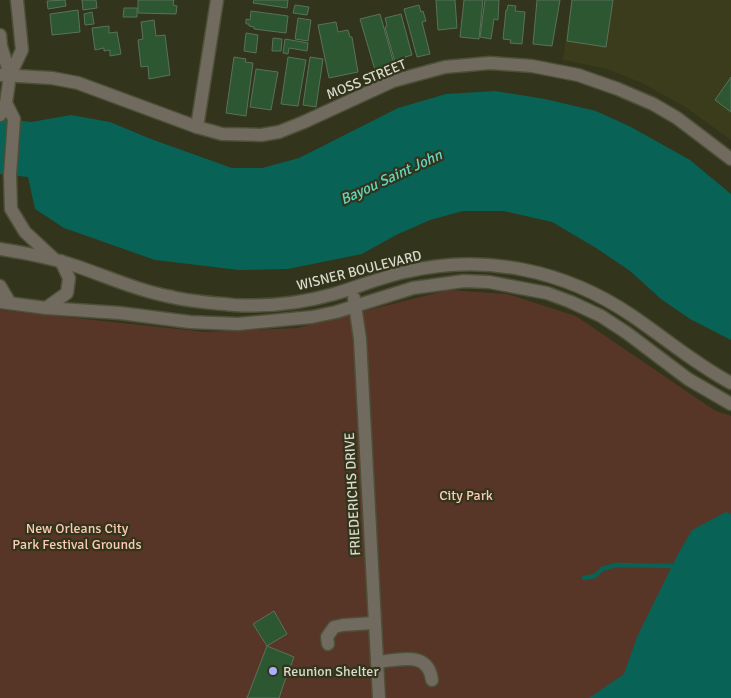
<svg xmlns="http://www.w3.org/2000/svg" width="731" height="698" font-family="Signika,sans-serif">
<rect width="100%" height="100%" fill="#32341b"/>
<polygon fill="#3a3c1b" points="571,0 731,0 731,140 685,107 642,83 607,69 563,60"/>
<polygon fill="#583627" points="448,290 507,294 576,316 714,410 731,416 731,698 0,698 0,310 206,332 297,328"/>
<g fill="#086255">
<polygon points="495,91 545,99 596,111 631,127 690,160 731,194 731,340 690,319 661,299 630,271 596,248 552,222 504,211 463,211 430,220 396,235 362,254 288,269 239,270 155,260 64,228 35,209 28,177 0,174 0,118 31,122 71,115 110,122 151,139 232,168 262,168 299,158 398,108 446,94"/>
<polygon points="726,512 731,514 731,698 589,698 624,674 637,637 677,556 692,530"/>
</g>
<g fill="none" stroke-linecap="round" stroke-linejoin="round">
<polyline stroke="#086255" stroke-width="4.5" points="584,578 595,576 602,569 616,565 672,566"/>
</g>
<g fill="#2c5730" stroke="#5b715c">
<polygon points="65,0 66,6 48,9 47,1"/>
<polygon points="82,0 96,0 97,8 83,10"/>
<polygon points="138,0 174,0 173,5 177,6 176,14 138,13"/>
<polygon points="254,0 288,0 287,8 253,3"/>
<polygon points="436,0 455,0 457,28 438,30"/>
<polygon points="464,0 483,0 479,39 460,37"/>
<polygon points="485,0 499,0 498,20 494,19 491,39 480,37"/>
<polygon points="537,0 560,0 552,46 533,44"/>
<polygon points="572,0 613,0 606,47 567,41"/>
<polygon points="295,5 309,7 307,15 293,13"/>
<polygon points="419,5 421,12 423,11 426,21 422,22 430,54 417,57 404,9"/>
<polygon points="508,5 516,6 515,11 525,12 522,44 510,43 511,40 503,39 506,10 507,10"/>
<polygon points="124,8 137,8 137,17 123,17"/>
<polygon points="78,10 80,32 52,35 50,14"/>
<polygon points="251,11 288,16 286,33 254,29 254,27 249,26 249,24 246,24 246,19 250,20"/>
<polygon points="92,12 94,24 85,25 84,14"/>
<polygon points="380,14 394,64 375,70 360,19"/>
<polygon points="401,14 412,55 405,57 405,60 395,62 385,27 387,26 385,18"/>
<polygon points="298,18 311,20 308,41 295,39"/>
<polygon points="154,20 156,36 165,35 170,75 149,79 148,66 141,67 138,40 143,39 141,22"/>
<polygon points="336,22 338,32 348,30 350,37 352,37 358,72 329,78 318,25"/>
<polygon points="109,26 109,33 117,32 121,54 110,56 110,50 104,51 104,48 95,50 92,28"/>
<polygon points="246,33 258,35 256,53 244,51"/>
<polygon points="273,38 282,39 281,51 272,51"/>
<polygon points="285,39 308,43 307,51 289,48 288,54 283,53"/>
<polygon points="234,57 246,59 245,62 253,63 246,116 226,113"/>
<polygon points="288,57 306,60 298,106 281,104"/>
<polygon points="310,57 323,59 316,107 303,105"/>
<polygon points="256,69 278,72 271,110 250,107"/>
<polygon points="731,77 731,112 715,100"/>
<polygon points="274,611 287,634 267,646 253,624"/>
<polygon points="267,646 294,657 283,686 279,698 247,698"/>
</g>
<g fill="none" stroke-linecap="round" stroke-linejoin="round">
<defs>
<g id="minor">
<polyline points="0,35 1,46 10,75"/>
<polyline points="0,75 52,78 78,83 197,127 222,134 261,135 279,132 304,122 393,81 445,67 490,63 532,66 578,75 618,89 653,104 677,118 731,159"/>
<polyline points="6,103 14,119 10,175 11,209 25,232 54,259"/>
<polyline points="0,115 6,103 10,75 22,50 17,0"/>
<polyline points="197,127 217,0"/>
<path d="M 0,249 C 25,253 52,258 76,266 C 108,277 139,291 172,297 C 192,302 214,303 234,305 C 267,307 302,303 334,294 C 358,287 381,277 405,272 C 484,253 564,270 631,315 C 665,338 695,364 731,383"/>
<polyline points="0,286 10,303"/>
<polyline points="354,298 360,339 379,698"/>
<polyline points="0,302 46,308 120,313 190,322 238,324 312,317 336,312 413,288 464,281 489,282 547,293 571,302 601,316 627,333 688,379 731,404"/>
<polyline points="46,308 67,293 69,278 61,261"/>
<polyline points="328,644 327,637 334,627 343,625 374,623"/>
<path d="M 377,662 C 399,660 428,650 432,680"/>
</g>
</defs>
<use href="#minor" stroke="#4d4f37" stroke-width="15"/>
<use href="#minor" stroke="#716a5f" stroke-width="12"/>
</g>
<circle fill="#a9b0fc" stroke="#32341b" stroke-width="2" cx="273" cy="671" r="5"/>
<g text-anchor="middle" stroke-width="4.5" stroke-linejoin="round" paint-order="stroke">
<g font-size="14" fill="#d9dacb" stroke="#32341b">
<text transform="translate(366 79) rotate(-22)" y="5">MOSS STREET</text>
<text transform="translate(359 270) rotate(-14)" y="5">WISNER BOULEVARD</text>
<text transform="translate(352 494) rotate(-93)" y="5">FRIEDERICHS DRIVE</text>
</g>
<g font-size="14" fill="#fccab3" stroke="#32341b">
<text x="466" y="500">City Park</text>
<text x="77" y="533">New Orleans City<tspan x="77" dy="16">Park Festival Grounds</tspan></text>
</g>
<g font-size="14" fill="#d9dacb" stroke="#32341b" text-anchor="start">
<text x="283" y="676">Reunion Shelter</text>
</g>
<g font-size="15" font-style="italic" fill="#63d5c0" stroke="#32341b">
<text transform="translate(391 177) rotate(-25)" y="5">Bayou Saint John</text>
</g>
</g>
</svg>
